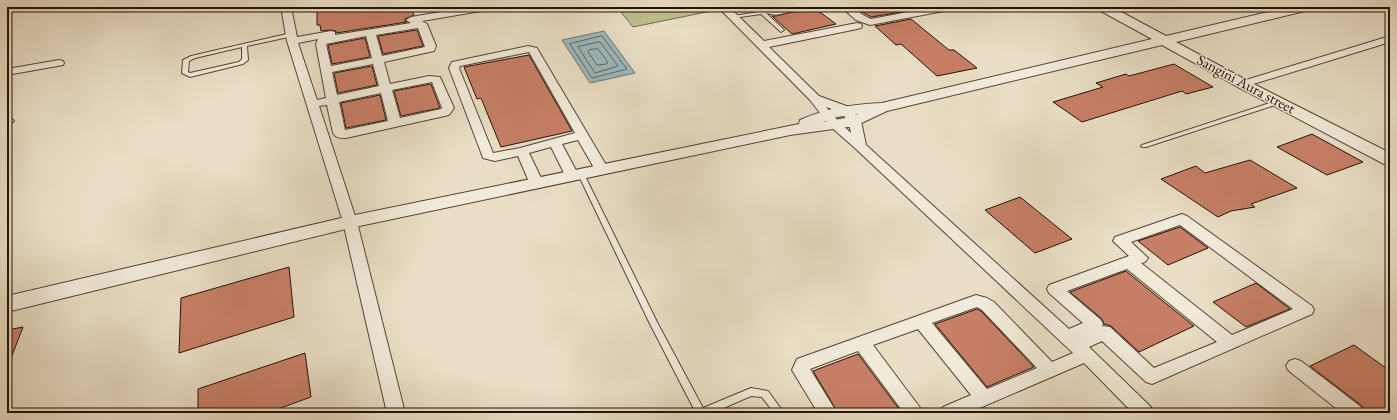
<svg xmlns="http://www.w3.org/2000/svg" width="1397" height="420" font-family="'EB Garamond',serif">
<rect width="100%" height="100%" fill="#e9dec5"/>
<filter id="stains"><feTurbulence type="fractalNoise" baseFrequency=".005" numOctaves="4"/><feColorMatrix values="0 0 0 0 .2 0 0 0 0 .09 0 0 0 0 .02 0 0 0 .5 -.17"/></filter>
<radialGradient id="worn" r=".72"><stop offset=".6" stop-color="#630" stop-opacity="0"/><stop offset="1" stop-color="#630" stop-opacity=".3"/></radialGradient>
<polygon fill="#bebf90" stroke="#71684c" points="617,7 712,7 716,10 633,27"/>
<polygon fill="#9cb9be" stroke="#6c7675" points="604,31 635,73 590,83 562,40"/>
<g fill="none" stroke-linecap="round" stroke-linejoin="round">
<g stroke="#606562" stroke-width="1">
<polygon points="602,36 627,69 592,78 570,44"/>
<polygon points="600,42 618,66 595,73 578,47"/>
<polygon points="598,49 607,61 607,64 597,65 588,52 589,50"/>
</g>
</g>
<g fill="#c77f67" stroke="#241107">
<polygon points="317,7 411,7 414,15 405,19 405,21 407,22 336,33 336,31 331,30 321,31 320,25 317,25"/>
<polygon points="763,7 799,7 777,10 770,10"/>
<polygon points="813,7 836,24 792,34 772,16 776,16"/>
<polygon points="854,7 897,7 902,12 871,17"/>
<polygon points="911,19 949,50 954,50 977,68 937,76 901,44 896,45 875,26"/>
<polygon points="417,30 423,46 383,54 378,36"/>
<polygon points="365,38 370,57 332,64 328,45"/>
<polygon points="529,55 572,131 501,147 481,98 477,99 464,67"/>
<polygon points="1174,64 1213,87 1186,94 1182,91 1082,122 1053,102 1103,87 1096,83 1126,74 1129,76"/>
<polygon points="372,66 377,85 338,93 334,73"/>
<polygon points="431,84 440,108 401,116 394,91"/>
<polygon points="380,95 386,120 346,128 341,103"/>
<polygon points="1312,134 1363,162 1327,175 1277,147"/>
<polygon points="1250,160 1297,188 1251,204 1255,207 1231,211 1218,217 1161,179 1196,166 1205,173"/>
<polygon points="1020,197 1072,239 1035,253 985,210"/>
<polygon points="1180,227 1208,248 1168,265 1138,241"/>
<polygon points="289,267 294,317 179,353 181,298"/>
<polygon points="1126,271 1159,298 1194,326 1139,352 1111,326 1104,324 1102,319 1070,292"/>
<polygon points="1256,283 1290,309 1246,327 1213,302"/>
<polygon points="977,309 981,311 1034,367 987,387 935,324"/>
<polygon points="23,327 8,366 7,366 7,330"/>
<polygon points="1354,345 1390,371 1390,413 1365,413 1362,406 1310,366"/>
<polygon points="305,353 311,397 267,413 198,413 198,389"/>
<polygon points="858,354 902,413 838,413 813,371"/>
</g>
<g fill="none" stroke-linecap="round" stroke-linejoin="round">
<defs>
<g id="service">
<path d="M 754,7 L 759,7 C 771,18 797,7 812,7 L 776,15 L 766,13 L 783,29 L 784,30 L 781,32 L 761,14 L 733,18 L 731,17 L 733,16 L 758,12 Z"/>
<path d="M 291,33 L 294,35 L 293,36 L 247,46 L 248,60 L 243,64 L 190,77 L 182,73 L 183,60 L 191,56 ZM 242,47 L 242,59 L 239,62 L 190,73 L 188,72 L 189,61 L 195,58 Z"/>
<polygon points="1279,100 1281,101 1281,103 1146,147 1142,147 1141,146 1142,145"/>
<polygon points="11,119 13,120 14,121 13,122 7,124 7,120"/>
<polygon points="581,172 584,174 658,324 703,408 751,388 768,391 784,413 774,413 762,397 751,396 712,413 696,413 650,324 578,174"/>
</g>
<g id="minor">
<path d="M 281,7 L 291,7 L 297,37 L 331,31 L 335,32 L 335,35 L 411,23 L 406,20 L 411,17 L 470,7 L 492,7 L 487,10 L 422,21 L 427,24 L 436,46 L 434,51 L 384,62 L 390,84 L 429,76 L 440,77 L 454,108 L 449,115 L 346,138 C 340,138 336,138 333,133 L 327,105 L 319,106 L 357,222 L 405,413 L 387,413 L 343,222 L 287,41 ZM 418,28 L 425,47 L 382,56 L 376,35 ZM 366,36 L 372,58 L 331,66 L 326,44 ZM 318,39 L 316,44 L 326,98 L 317,100 L 298,43 ZM 373,64 L 379,86 L 337,95 L 332,72 ZM 432,82 L 442,108 L 441,109 L 400,118 L 392,90 ZM 381,93 L 388,121 L 345,130 L 339,102 Z"/>
<path d="M 718,7 L 729,7 L 764,41 L 857,23 L 861,24 L 862,26 L 861,28 L 857,29 L 769,47 L 819,96 L 849,107 L 861,121 L 866,145 L 1069,329 L 1083,323 L 1049,293 L 1047,289 L 1049,285 L 1129,256 L 1113,241 L 1115,237 L 1182,214 L 1187,216 L 1312,306 L 1314,310 L 1312,314 L 1152,384 L 1146,382 L 1102,341 L 1089,347 L 1151,407 L 1154,413 L 1133,413 L 1084,363 L 968,413 L 940,413 L 943,407 L 971,395 L 918,329 L 873,345 L 924,413 L 904,413 L 858,351 L 810,369 L 837,413 L 818,413 L 792,370 L 797,359 L 976,295 L 987,298 L 994,302 L 1052,362 L 1073,353 L 856,149 L 831,127 L 810,100 ZM 826,107 C 842,113 848,115 851,133 L 839,122 ZM 1180,225 L 1293,309 L 1232,335 L 1141,263 L 1145,262 L 1148,258 L 1131,242 ZM 1127,269 L 1217,342 L 1154,368 L 1110,327 L 1102,326 L 1103,324 L 1101,320 L 1067,291 ZM 977,307 L 982,310 L 1037,368 L 987,389 L 932,323 Z"/>
<path d="M 841,7 C 857,7 857,13 871,19 L 934,7 L 954,7 L 949,10 L 870,25 L 856,20 Z"/>
<polygon points="1274,7 1287,7 1293,11 1288,14 1276,9"/>
<polygon points="1390,36 1390,42 1247,86 1239,86 1237,84 1239,82"/>
<path d="M 528,46 L 537,48 L 538,50 L 609,170 L 607,173 L 597,173 L 578,140 L 562,144 L 579,176 L 577,179 L 572,180 L 567,179 L 551,147 L 529,153 L 544,184 L 542,187 L 537,188 L 532,187 L 530,184 L 518,156 L 495,161 L 483,158 L 482,155 L 449,68 L 452,62 ZM 529,52 L 575,133 L 520,148 L 493,153 L 459,68 L 460,66 Z"/>
<polygon points="59,60 63,61 64,63 63,65 7,75 7,69"/>
<polygon points="1295,359 1301,361 1361,407 1364,413 1342,413 1289,371 1286,366 1289,361"/>
</g>
<g id="tertiary">
<path d="M 1097,7 L 1112,7 L 1166,36 L 1289,7 L 1311,7 L 1309,10 L 1176,42 L 1248,81 L 1390,153 L 1390,165 L 1384,164 L 1238,87 L 1162,45 L 887,111 L 855,126 L 790,135 L 350,228 L 7,312 L 7,296 L 350,216 L 799,124 L 800,120 C 827,108 853,104 882,103 L 1152,39 L 1099,10 ZM 858,114 L 851,117 L 823,122 L 837,117 Z"/>
<polygon points="1382,7 1390,7 1390,12 1384,10"/>
</g>
</defs>
<use href="#service" stroke="#554436" stroke-width="2"/>
<use href="#minor" stroke="#554436" stroke-width="2"/>
<use href="#tertiary" stroke="#554436" stroke-width="2"/>
<use href="#service" fill="#f1ead9" fill-rule="evenodd"/>
<use href="#minor" fill="#f1ead9" fill-rule="evenodd"/>
<use href="#tertiary" fill="#f1ead9" fill-rule="evenodd"/>
</g>
<g text-anchor="middle" stroke-width="3" stroke-linejoin="round" paint-order="stroke">
<g font-size="15" fill="#241107" stroke="#f1ead9">
<text transform="translate(1246 84) rotate(28)" y="5">Sangini Aura street</text>
</g>
</g>
<rect width="1397" height="420" fill="none" stroke="#e9dec5" stroke-width="24"/>
<rect x="8" y="8" width="1381" height="404" fill="none" stroke="#241107" stroke-width="2"/>
<rect x="12" y="12" width="1373" height="396" fill="none" stroke="#241107"/>
<rect width="100%" height="100%" filter="url(#stains)"/>
<rect width="100%" height="100%" fill="url(#worn)"/>
</svg>
